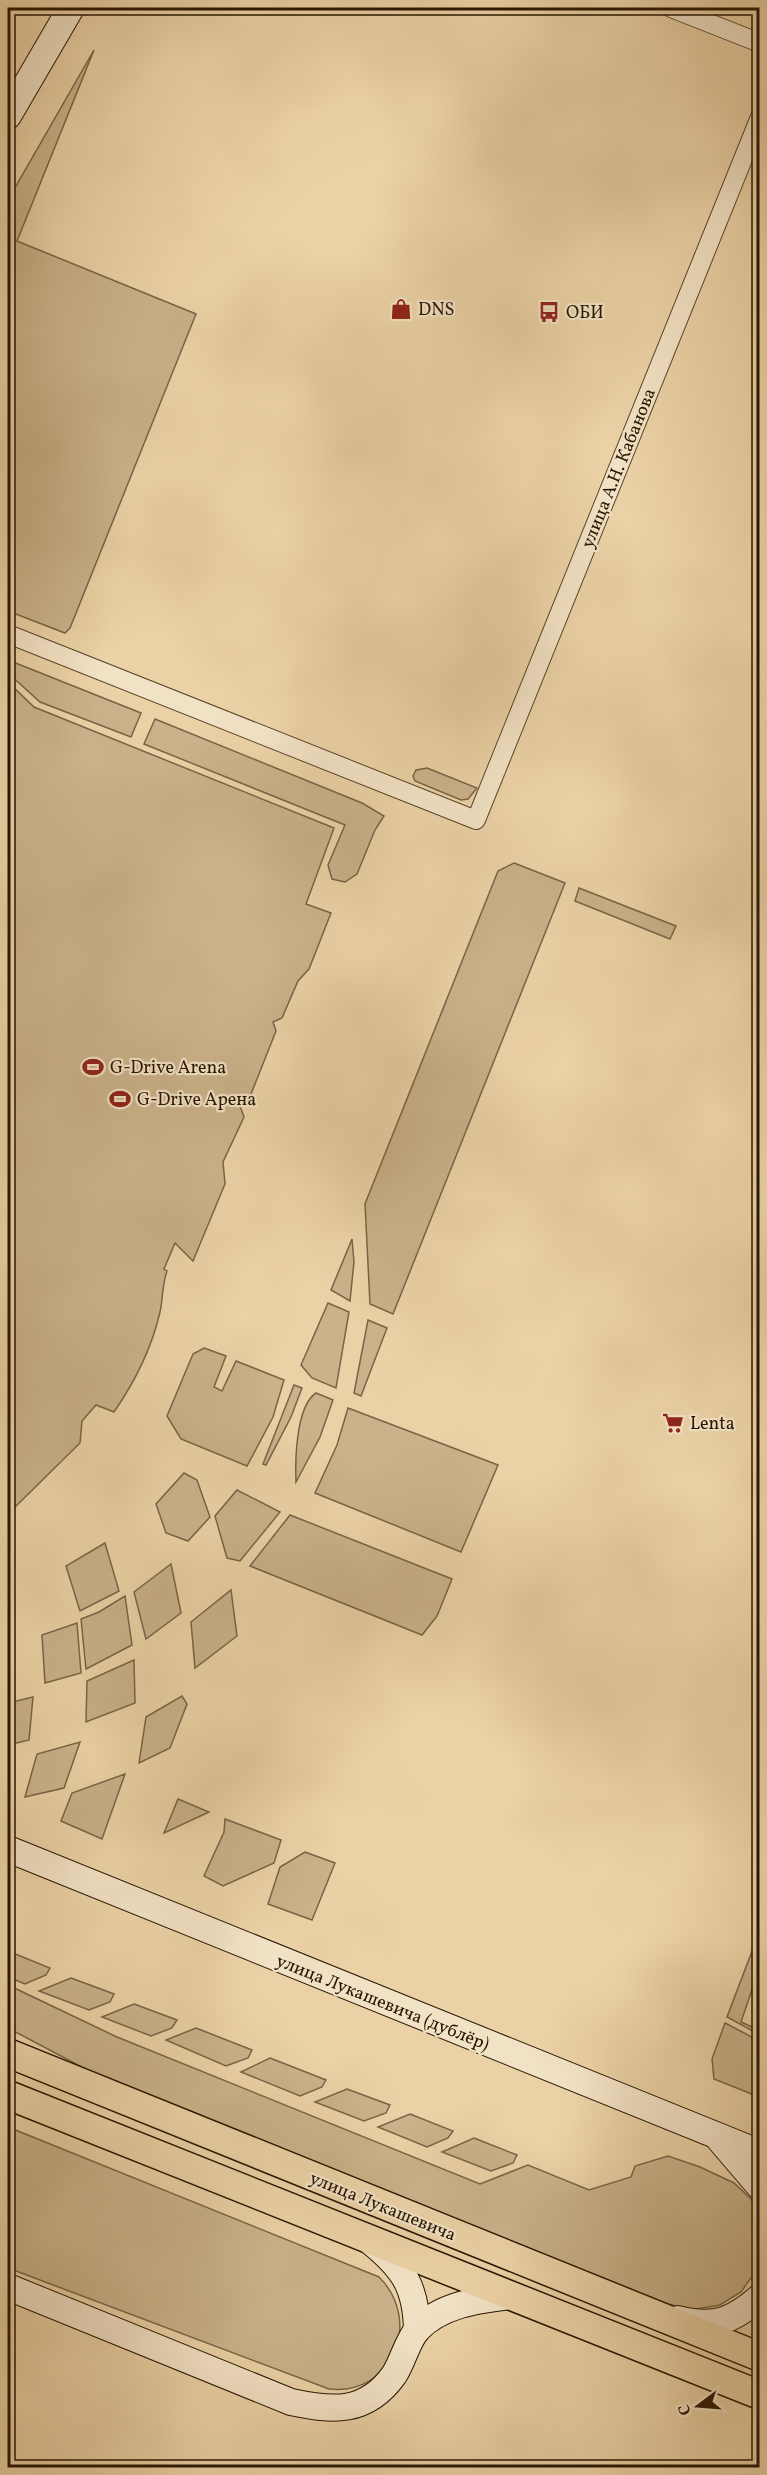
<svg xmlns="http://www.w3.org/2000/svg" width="767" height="2475" font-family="Vollkorn,serif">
<rect width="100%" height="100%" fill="#ebd2a6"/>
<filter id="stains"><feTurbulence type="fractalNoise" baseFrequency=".00333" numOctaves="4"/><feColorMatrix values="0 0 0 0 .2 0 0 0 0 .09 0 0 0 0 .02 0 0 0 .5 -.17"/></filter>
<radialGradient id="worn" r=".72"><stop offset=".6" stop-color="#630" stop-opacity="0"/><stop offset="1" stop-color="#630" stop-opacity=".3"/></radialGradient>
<g fill="#cab28a" stroke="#786446" stroke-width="1.5">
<polygon points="94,50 17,241 196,314 70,628 65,633 8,611 8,200"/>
<polygon points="8,660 141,713 131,737 40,702 8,673"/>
<path d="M 8,682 L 34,707 L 334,828 L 306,904 L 331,913 L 309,969 L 298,981 L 282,1018 L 273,1022 L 276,1031 L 249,1099 L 240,1106 L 244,1117 L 223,1162 L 225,1184 L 193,1261 L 175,1243 L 164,1269 L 167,1271 C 162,1285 163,1298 160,1312 C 152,1347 134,1383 114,1412 L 96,1405 L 82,1421 L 80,1443 L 8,1514 Z"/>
<polygon points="155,719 362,803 384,816 375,830 357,874 345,882 332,879 328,865 345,825 144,744"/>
<polygon points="427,768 477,788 468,799 461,800 415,781 413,776 416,770"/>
<polygon points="514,863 565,883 393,1314 370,1304 365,1204 498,871"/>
<polygon points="579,888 676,926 670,939 575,901"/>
<polygon points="352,1239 354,1262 350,1301 331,1290"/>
<polygon points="328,1303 349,1312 336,1388 312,1378 301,1365"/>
<polygon points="368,1320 387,1328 361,1396 354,1393"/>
<polygon points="204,1348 226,1356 214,1387 222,1391 236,1361 284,1380 273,1417 247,1466 181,1439 167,1416 193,1354"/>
<polygon points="294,1385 302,1388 291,1417 266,1465 263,1464"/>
<path d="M 316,1393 L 333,1400 L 320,1437 L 296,1482 C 295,1460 296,1406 316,1393 Z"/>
<polygon points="348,1408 498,1465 461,1552 315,1493 337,1445"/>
<polygon points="184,1473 197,1480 210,1517 188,1541 166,1533 156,1504"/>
<polygon points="237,1490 280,1512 240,1561 227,1558 215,1516"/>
<polygon points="290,1515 452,1579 437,1616 422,1635 250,1566"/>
<polygon points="105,1543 119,1591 80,1611 66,1566"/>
<polygon points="171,1564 181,1613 146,1639 134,1592"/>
<polygon points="231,1590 237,1636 195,1668 191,1622"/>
<polygon points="125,1596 132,1645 86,1669 81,1619 99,1612"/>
<polygon points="77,1623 81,1673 45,1683 42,1635"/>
<polygon points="134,1660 135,1703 86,1722 87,1681"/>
<polygon points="182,1696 187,1704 170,1748 139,1763 146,1717"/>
<polygon points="33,1697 29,1740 8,1745 8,1703"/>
<polygon points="80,1742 64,1788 25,1797 37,1754"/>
<polygon points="125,1774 102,1839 61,1821 72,1793"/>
<polygon points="178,1799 209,1812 164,1833"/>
<polygon points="225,1819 281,1840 274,1863 223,1886 204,1876 224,1832"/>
<polygon points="305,1852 335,1863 312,1920 268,1904 280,1867"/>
<polygon points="759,1933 759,1969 741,2022 759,2030 759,2038 751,2030 727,2017"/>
<polygon points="8,1951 50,1968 46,1975 25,1984 8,1977"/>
<polygon points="71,1978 114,1994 110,2002 89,2010 39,1991"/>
<polygon points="8,1985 117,2037 480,2184 528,2165 589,2190 631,2177 635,2166 668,2156 700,2167 734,2183 751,2199 759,2217 759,2260 756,2271 741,2292 720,2305 691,2310 665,2303 95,2074 8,2028"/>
<polygon points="134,2004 177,2020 172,2028 151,2036 102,2017"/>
<polygon points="725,2023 750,2036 759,2045 759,2097 714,2079 712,2059"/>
<polygon points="196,2028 252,2050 248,2058 226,2066 166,2040"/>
<polygon points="270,2058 326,2080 322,2087 300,2096 241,2072"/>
<polygon points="347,2089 390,2105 386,2113 364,2121 315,2102"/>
<polygon points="410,2114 453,2131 448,2138 427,2147 378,2127"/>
<path d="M 8,2127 L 379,2277 C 423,2321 393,2396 329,2389 L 8,2268 Z"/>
<polygon points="474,2138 517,2155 513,2163 491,2171 442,2152"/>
</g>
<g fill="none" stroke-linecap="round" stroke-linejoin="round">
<defs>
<g id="street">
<polyline points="671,8 760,43"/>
<polyline points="8,634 476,820 760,117"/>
</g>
<g id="secondary">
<polyline points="8,116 71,8"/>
<polyline points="8,1849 760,2153"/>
<polyline points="719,2139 760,2187"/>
<path d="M 371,2242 C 404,2269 416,2287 417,2330"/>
<path d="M 8,2287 L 291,2402 C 333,2411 366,2414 394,2375 C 403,2361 407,2342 417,2330 C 441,2304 479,2300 511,2296"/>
<path d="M 678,2319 C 714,2328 733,2321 760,2297"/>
</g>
<g id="primary">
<polyline points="8,2053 760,2357"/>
<polyline points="8,2095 760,2395"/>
</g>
</defs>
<use href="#street" stroke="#58442a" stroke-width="20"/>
<use href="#secondary" stroke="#271501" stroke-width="28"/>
<use href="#primary" stroke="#271501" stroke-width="31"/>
<use href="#street" stroke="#f2e2c5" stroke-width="18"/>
<use href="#secondary" stroke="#f2e2c5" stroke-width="26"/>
<use href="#primary" stroke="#ebd2a6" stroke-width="28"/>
</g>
<defs>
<symbol id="shop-bare" viewBox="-9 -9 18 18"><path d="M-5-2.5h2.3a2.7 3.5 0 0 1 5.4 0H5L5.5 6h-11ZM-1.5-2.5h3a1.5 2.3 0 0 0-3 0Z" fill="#8f2418" stroke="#f2e2c5" stroke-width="2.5" paint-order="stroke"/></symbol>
<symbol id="bus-bare" viewBox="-9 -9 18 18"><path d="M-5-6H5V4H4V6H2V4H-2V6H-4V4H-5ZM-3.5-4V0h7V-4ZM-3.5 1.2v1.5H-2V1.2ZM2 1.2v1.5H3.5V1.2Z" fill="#8f2418" stroke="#f2e2c5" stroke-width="2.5" paint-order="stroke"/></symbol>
<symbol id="stadium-bare" viewBox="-9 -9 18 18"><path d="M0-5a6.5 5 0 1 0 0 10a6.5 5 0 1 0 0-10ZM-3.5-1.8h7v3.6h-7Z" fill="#8f2418" stroke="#f2e2c5" stroke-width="2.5" paint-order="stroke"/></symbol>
<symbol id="supermarket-bare" viewBox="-9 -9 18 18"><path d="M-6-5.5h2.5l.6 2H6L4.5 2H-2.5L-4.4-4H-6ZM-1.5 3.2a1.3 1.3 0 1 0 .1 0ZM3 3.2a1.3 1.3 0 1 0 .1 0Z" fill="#8f2418" stroke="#f2e2c5" stroke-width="2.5" paint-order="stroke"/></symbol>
</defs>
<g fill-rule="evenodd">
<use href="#shop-bare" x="386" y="294" width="30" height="30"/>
<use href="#bus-bare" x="534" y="297" width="30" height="30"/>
<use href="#stadium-bare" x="78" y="1052" width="30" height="30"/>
<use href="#stadium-bare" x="105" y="1084" width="30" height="30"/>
<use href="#supermarket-bare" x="658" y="1408" width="30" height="30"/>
</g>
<g text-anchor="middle" stroke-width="4.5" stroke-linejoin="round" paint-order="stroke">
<g font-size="18" fill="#271501" stroke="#f2e2c5" text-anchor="start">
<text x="418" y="315">DNS</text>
<text x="566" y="318">ОБИ</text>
<text x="110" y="1073">G-Drive Arena</text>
<text x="137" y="1105">G-Drive Арена</text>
<text x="690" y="1429">Lenta</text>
</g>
<g font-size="18" fill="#271501" stroke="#f2e2c5">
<text transform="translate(618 468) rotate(-68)" y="6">улица А.Н. Кабанова</text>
<text transform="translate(383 2002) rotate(22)" y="6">улица Лукашевича (дублёр)</text>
<text transform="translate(383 2206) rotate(22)" y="6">улица Лукашевича</text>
</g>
</g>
<rect width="767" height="2475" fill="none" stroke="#ebd2a6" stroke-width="30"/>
<rect x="9" y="9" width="749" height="2457" fill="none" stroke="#271501" stroke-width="3"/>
<rect x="15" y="15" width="737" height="2445" fill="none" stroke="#271501" stroke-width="1.5"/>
<g transform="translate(698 2406) rotate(254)" stroke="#f2e2c5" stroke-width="4.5" paint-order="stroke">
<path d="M0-4.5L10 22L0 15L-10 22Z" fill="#271501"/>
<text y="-9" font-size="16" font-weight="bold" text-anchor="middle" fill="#271501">С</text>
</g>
<rect width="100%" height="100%" filter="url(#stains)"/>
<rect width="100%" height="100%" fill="url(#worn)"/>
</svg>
